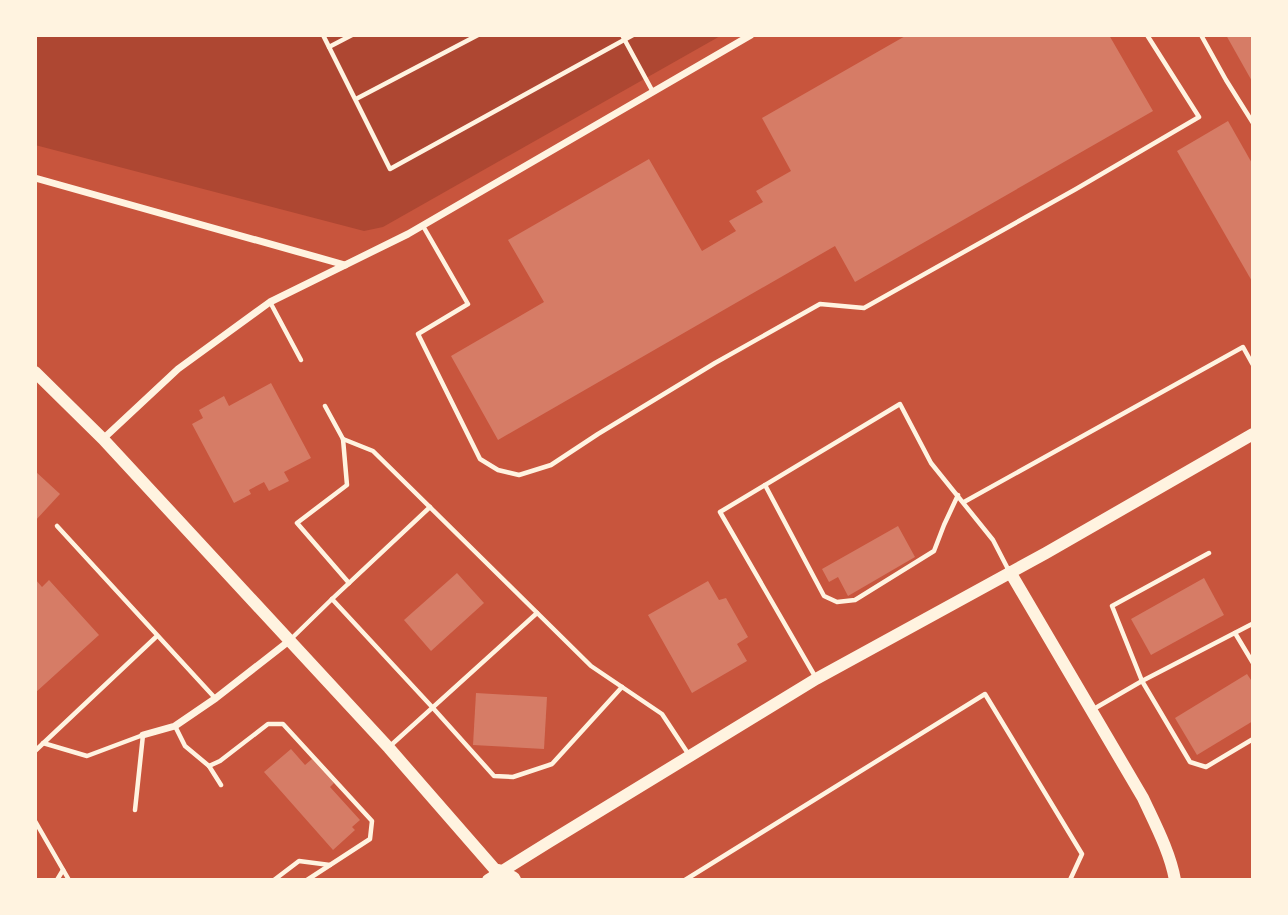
<svg xmlns="http://www.w3.org/2000/svg" width="1288" height="915" font-family="'PT Sans Narrow',sans-serif">
<rect width="100%" height="100%" fill="#c8553d"/>
<polygon fill="#ae4732" points="35,35 722,35 383,227 364,231 35,145"/>
<g fill="#d67c66">
<polygon points="907,35 1109,35 1153,111 855,282 835,246 498,440 451,356 544,302 508,240 649,159 702,251 736,231 729,221 763,202 756,191 791,171 762,118"/>
<polygon points="1226,35 1253,35 1253,83"/>
<polygon points="1228,121 1253,165 1253,283 1177,151"/>
<polygon points="271,383 311,458 284,472 289,481 269,491 264,482 249,490 251,494 234,503 192,424 203,418 199,410 224,396 229,406"/>
<polygon points="35,471 60,494 35,521"/>
<polygon points="898,526 915,557 848,596 838,577 829,582 822,569"/>
<polygon points="457,573 484,603 431,651 404,620"/>
<polygon points="1204,578 1224,615 1151,655 1131,619"/>
<polygon points="35,579 42,587 49,580 99,635 35,693"/>
<polygon points="708,581 719,600 726,598 748,637 737,644 747,661 692,693 648,615"/>
<polygon points="1247,674 1253,683 1253,721 1197,755 1175,718"/>
<polygon points="476,693 547,697 544,749 473,745"/>
<polygon points="291,749 305,765 312,759 334,783 330,787 360,820 352,827 355,830 333,850 264,772"/>
</g>
<g fill="none" stroke-linecap="round" stroke-linejoin="round">
<g stroke="#fff3e0" stroke-width="4.5">
<polyline points="323,35 390,169 633,35"/>
<polyline points="622,35 653,92"/>
<polyline points="1201,35 1226,80 1253,123"/>
<polyline points="329,47 352,35"/>
<polyline points="356,99 478,35"/>
<polyline points="423,226 468,304 418,334 480,459 498,470 519,475 551,465 598,434 715,363 820,304 864,308 1076,189 1199,117 1147,35"/>
<polyline points="270,302 301,360"/>
<polyline points="325,406 343,439 347,485 297,523 349,583"/>
<polyline points="343,439 373,451 591,666 662,714 689,755"/>
<polyline points="765,485 824,596 837,602 855,600 934,551 944,525 958,495"/>
<polyline points="964,502 1243,347 1253,365"/>
<polyline points="57,526 215,698"/>
<polyline points="1209,553 1112,606 1142,681 1190,762 1206,767 1253,739"/>
<polyline points="332,599 433,708 494,776 513,777 552,764 622,687"/>
<polyline points="1235,633 1253,663"/>
<polyline points="290,640 332,599 430,507"/>
<polyline points="816,678 720,512 900,404 931,463 993,540 1008,569"/>
<polyline points="1092,710 1142,681 1252,624"/>
<polyline points="175,726 185,746 209,766 221,785"/>
<polyline points="43,743 87,756 143,735 135,810"/>
<polyline points="389,747 537,613"/>
<polyline points="35,751 157,636"/>
<polyline points="209,766 220,761 268,724 283,724 372,821 370,839 307,880"/>
<polyline points="35,821 69,880"/>
<polyline points="57,880 63,870"/>
<polyline points="274,880 299,861 330,865"/>
<polyline points="685,880 985,694 1082,854 1070,880"/>
</g>
<g stroke="#fff3e0" stroke-width="7">
<polyline points="35,178 345,265"/>
<polyline points="103,439 178,369 270,302 408,234 751,35"/>
<polyline points="143,735 175,726 216,698 289,641"/>
</g>
<g stroke="#fff3e0" stroke-width="12">
<polyline points="35,372 103,439 389,748 498,873"/>
<path d="M 1010,572 L 1143,798 C 1155,824 1170,852 1175,880"/>
</g>
<polyline stroke="#fff3e0" stroke-width="12" points="488,880 549,842 816,679 1046,553 1253,434"/>
<polyline stroke="#fff3e0" stroke-width="18" points="498,873 512,880"/>
</g>
<rect width="1288" height="915" fill="none" stroke="#fff3e0" stroke-width="74"/>
</svg>
